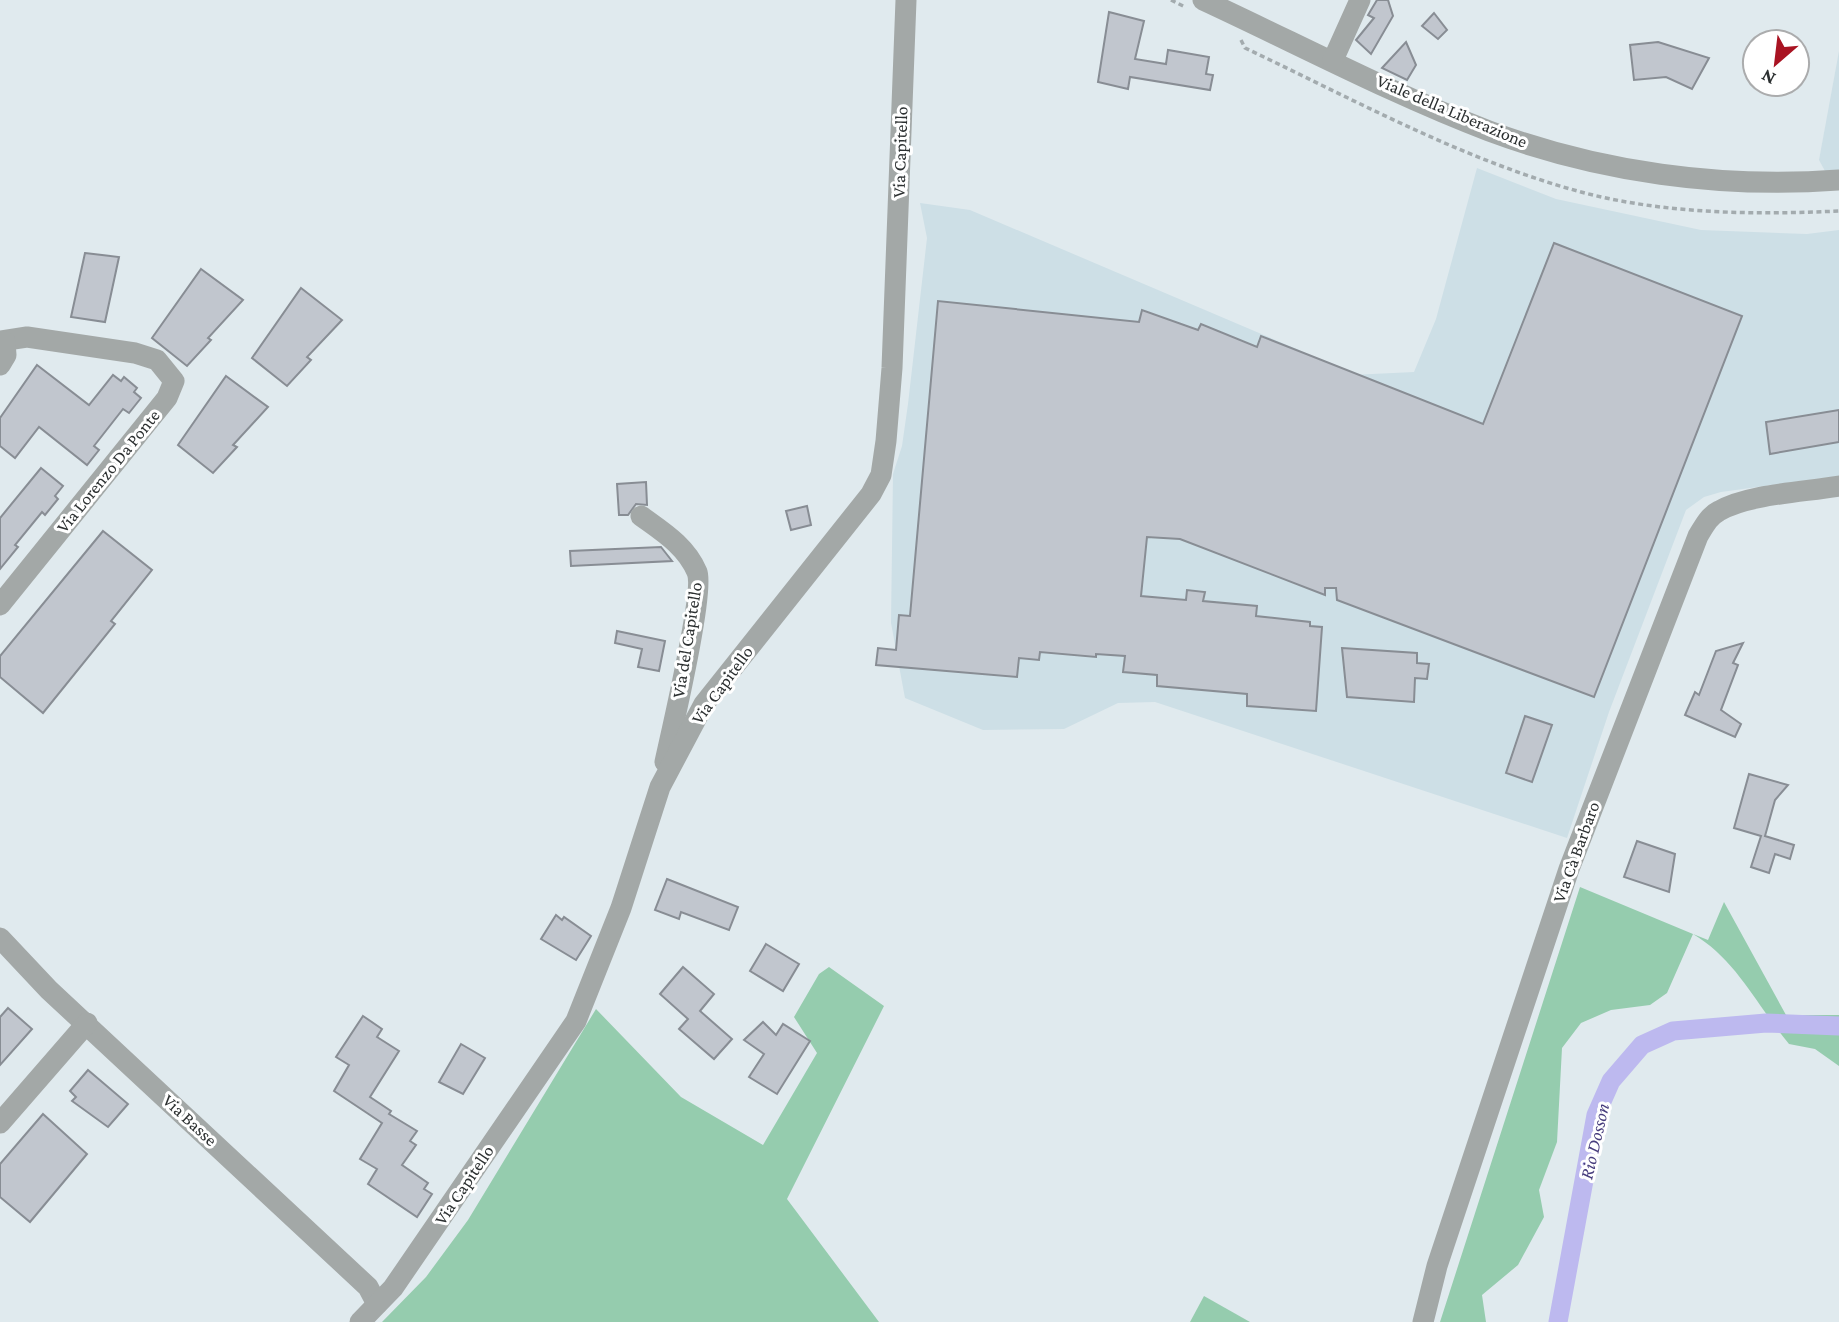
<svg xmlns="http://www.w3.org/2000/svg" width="1839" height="1322" font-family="'Crimson Pro',serif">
<rect width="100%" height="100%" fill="#e0eaee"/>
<g fill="#cddfe6">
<polygon points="1839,51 1839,171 1825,171 1819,160"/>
<polygon points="1477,168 1556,199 1701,230 1807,234 1839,230 1839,476 1721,492 1704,497 1686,510 1609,712 1567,838 1155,702 1118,703 1064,729 983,730 905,698 891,623 893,474 902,446 908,404 927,238 920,203 970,210 1299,350 1309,362 1351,375 1414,372 1436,319"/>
</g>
<g fill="#95ccae">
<polygon points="1580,887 1693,934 1667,993 1650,1005 1611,1010 1581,1023 1562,1048 1557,1142 1539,1190 1544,1217 1518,1265 1482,1295 1486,1322 1440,1322"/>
<path d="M 1724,902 L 1786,1015 L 1839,1015 L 1839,1066 L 1815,1049 L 1789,1044 C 1757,1006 1737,960 1693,934 L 1708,940 Z"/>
<polygon points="829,967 884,1006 787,1199 879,1322 382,1322 426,1277 468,1220 596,1009 681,1097 763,1145 817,1053 794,1017 819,974"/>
<polygon points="1204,1296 1250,1322 1190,1322"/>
</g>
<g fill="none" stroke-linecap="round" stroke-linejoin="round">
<polyline stroke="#bdb9ef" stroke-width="19" points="1558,1322 1596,1115 1611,1081 1642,1045 1673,1031 1766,1023 1839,1026"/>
</g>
<g fill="#c1c6ce" stroke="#888d94" stroke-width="2">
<polygon points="1377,0 1388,0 1393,16 1371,54 1356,40 1374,18 1368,15"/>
<polygon points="1109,12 1144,21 1135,59 1166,64 1168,50 1209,57 1206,74 1213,75 1210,90 1130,77 1128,89 1098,82"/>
<polygon points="1434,13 1447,30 1438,39 1422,26"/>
<polygon points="1406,42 1416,65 1407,80 1382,68"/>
<polygon points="1658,42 1709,58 1692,89 1666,77 1634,80 1630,45"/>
<polygon points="1554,243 1742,316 1594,697 1337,600 1336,588 1325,588 1325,595 1180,539 1147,537 1141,596 1186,600 1187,590 1205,592 1203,601 1257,606 1256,616 1310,622 1310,626 1322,627 1316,711 1247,706 1247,694 1157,686 1157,675 1123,672 1125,656 1096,654 1096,657 1040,652 1039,660 1019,658 1017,677 876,665 878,648 896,650 899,615 910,616 938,301 1139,322 1142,310 1198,330 1201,324 1257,347 1261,336 1483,424"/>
<polygon points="85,253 119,257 105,322 71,317"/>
<polygon points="201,269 243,300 208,338 211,340 187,366 152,338"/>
<polygon points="301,288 342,320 307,357 311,360 287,386 252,358"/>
<polygon points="37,365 89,405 113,375 121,381 124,377 137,388 134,392 141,398 129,413 123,409 94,446 99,450 87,465 39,427 15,458 0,446 0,418"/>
<polygon points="226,376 268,407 233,445 237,447 213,473 178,445"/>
<polygon points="1839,410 1839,442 1770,454 1766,422"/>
<polygon points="41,468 63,486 55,496 58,499 45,515 42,512 15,545 18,547 0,569 0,518"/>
<polygon points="646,482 647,505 636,504 628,515 619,515 617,484"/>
<polygon points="807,506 811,525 791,530 786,511"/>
<polygon points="103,531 152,570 111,621 115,624 43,713 0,677 0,656"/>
<polygon points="661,547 672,561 571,566 570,551"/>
<polygon points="617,631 665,641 659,671 638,667 642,649 615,643"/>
<polygon points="1743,643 1733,663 1738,665 1721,710 1741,724 1735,737 1685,715 1695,692 1699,695 1716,651"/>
<polygon points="1342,648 1417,653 1417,663 1429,664 1427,679 1415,678 1414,702 1347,697"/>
<polygon points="1525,716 1552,725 1532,782 1506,773"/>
<polygon points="1749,774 1788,785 1775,800 1765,836 1794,845 1790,859 1775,854 1769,873 1751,867 1761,836 1734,828"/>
<polygon points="1637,841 1675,854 1669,892 1624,877"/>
<polygon points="667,879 738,907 729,930 681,912 679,919 655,910"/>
<polygon points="556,915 562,920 564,917 591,936 576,960 541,939"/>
<polygon points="766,944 799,964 783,991 750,971"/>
<polygon points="683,967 714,994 700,1011 732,1039 714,1059 679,1029 688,1019 660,994"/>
<polygon points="8,1008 32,1029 0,1065 0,1017"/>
<polygon points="363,1016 382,1029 377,1037 399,1051 370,1097 391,1111 389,1114 417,1131 410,1141 416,1145 402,1165 428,1183 424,1189 432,1194 417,1217 368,1184 377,1169 360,1159 382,1123 334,1091 349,1065 336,1057"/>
<polygon points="763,1022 776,1035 783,1024 810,1041 777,1094 749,1077 764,1054 744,1040"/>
<polygon points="461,1044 485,1058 463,1094 439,1082"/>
<polygon points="88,1070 128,1104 108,1127 72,1101 76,1097 70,1091"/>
<polygon points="43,1114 87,1154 30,1222 0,1197 0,1164"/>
</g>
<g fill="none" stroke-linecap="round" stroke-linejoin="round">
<g stroke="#a3abae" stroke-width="3.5" stroke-dasharray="5 3.5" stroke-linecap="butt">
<polyline points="1171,0 1185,7"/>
<path d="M 1241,40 L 1245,48 C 1355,100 1463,160 1581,192 C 1664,214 1754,215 1839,211"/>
</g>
<g stroke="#a3a8a7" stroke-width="21">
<path d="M 1203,0 C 1298,44 1392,94 1489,131 C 1599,172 1721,189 1839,180"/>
<polyline points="1333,60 1360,0"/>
<polyline points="0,341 27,337 135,353 157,360 174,381 167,398 0,605"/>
<polyline points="0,365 6,355 5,342"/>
<path d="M 641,516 C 663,532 686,546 697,572 C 705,590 671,734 665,762"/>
<polyline points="0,938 49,990 368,1287 377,1304"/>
<polyline points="0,1123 87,1023"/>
<polyline points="360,1322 393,1288 576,1021 621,908 660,787 704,704 871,494 881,475 886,441 892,368 906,0"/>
<path d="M 1423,1322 L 1437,1266 L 1569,869 L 1698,536 C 1704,526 1709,516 1719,511 C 1748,494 1805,492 1839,486"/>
</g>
</g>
<g text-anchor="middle" stroke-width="6" stroke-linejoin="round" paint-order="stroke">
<g font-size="18" fill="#2c3031" stroke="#fff">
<text transform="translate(1452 111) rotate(23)" y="6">Viale della Liberazione</text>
<text transform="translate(900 152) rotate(-88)" y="6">Via Capitello</text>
<text transform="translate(108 471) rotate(-51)" y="6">Via Lorenzo Da Ponte</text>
<text transform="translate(687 640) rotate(-81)" y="6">Via del Capitello</text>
<text transform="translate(722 685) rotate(-54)" y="6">Via Capitello</text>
<text transform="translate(1576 852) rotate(-70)" y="6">Via Cà Barbaro</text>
<text transform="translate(190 1120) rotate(43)" y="6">Via Basse</text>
<text transform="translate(464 1185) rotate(-56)" y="6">Via Capitello</text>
</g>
<g font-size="19" font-style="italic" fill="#473d7d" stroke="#fff">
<text transform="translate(1594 1141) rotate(-77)" y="7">Rio Dosson</text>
</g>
</g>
<g transform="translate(1776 63) rotate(208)"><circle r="33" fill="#ffffff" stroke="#abacad" stroke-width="2"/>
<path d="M0-5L12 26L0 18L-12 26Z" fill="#a91322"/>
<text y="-10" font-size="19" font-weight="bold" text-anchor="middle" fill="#2c3031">N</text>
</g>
</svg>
